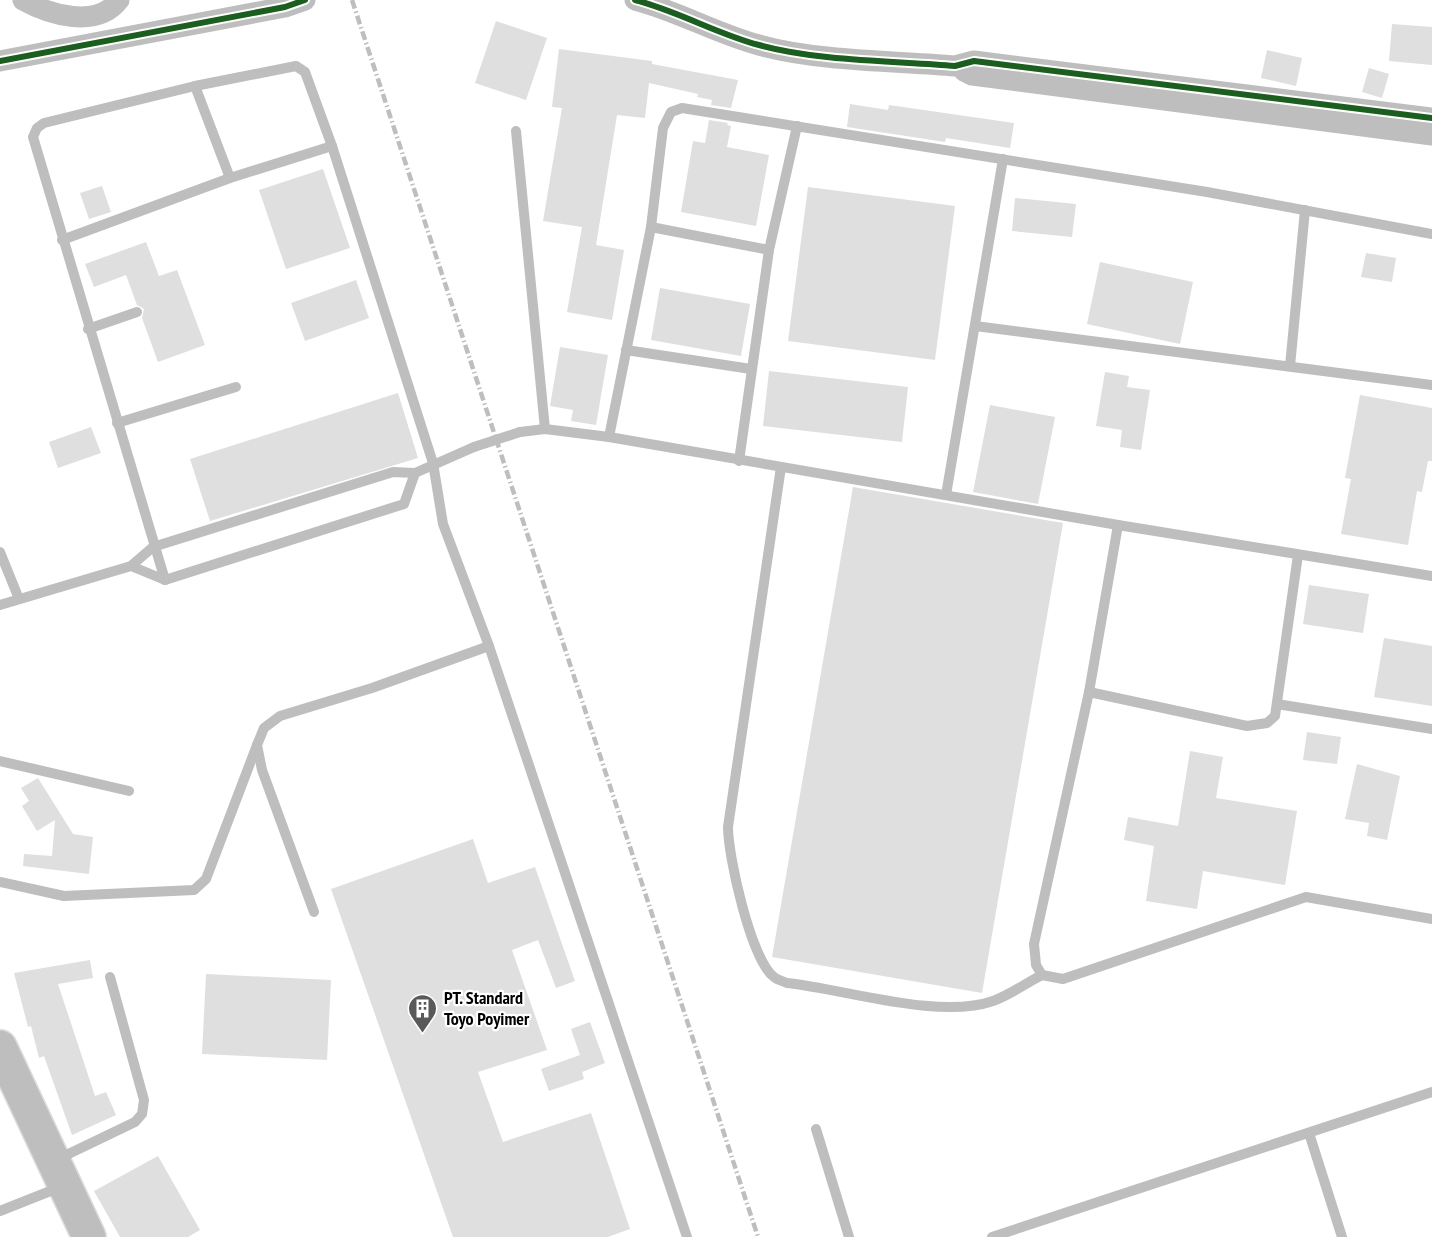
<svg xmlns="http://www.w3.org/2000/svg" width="1432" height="1237" font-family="'PT Sans Narrow',sans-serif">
<rect width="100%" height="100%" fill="#fff"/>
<g fill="#dfdfdf">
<polygon points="496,21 547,38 526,100 475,83"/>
<polygon points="1392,24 1432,27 1432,65 1389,61"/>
<polygon points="559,49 652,61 652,64 738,80 731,108 711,105 712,100 697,97 698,94 649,83 645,118 617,115 596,245 624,250 612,320 567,312 582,227 543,221 562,108 552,107"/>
<polygon points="1267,50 1302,58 1296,86 1261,78"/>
<polygon points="1369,68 1389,74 1382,98 1362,92"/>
<polygon points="850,104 888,110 889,105 1014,123 1010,148 946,138 945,142 847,127"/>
<polygon points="709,120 728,123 727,125 731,126 727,147 769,155 756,226 681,212 693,141 705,143"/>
<polygon points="323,169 350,248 286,269 259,190"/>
<polygon points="102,186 111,212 89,219 80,193"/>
<polygon points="808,187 955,206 935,360 788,341"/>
<polygon points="1015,198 1076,204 1072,237 1012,231"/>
<polygon points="146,242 159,276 177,270 205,345 158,362 142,318 144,309 137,305 126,275 94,287 85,264"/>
<polygon points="1366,253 1396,258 1392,282 1361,277"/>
<polygon points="1100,262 1193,282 1180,344 1087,324"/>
<polygon points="356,280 369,318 305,341 291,303"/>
<polygon points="660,288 750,304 741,356 651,340"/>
<polygon points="560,347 608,355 596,425 571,421 573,410 550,406"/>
<polygon points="769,371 908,387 902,442 763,426"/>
<polygon points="1105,372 1129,376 1127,387 1150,390 1141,450 1120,447 1122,430 1096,426"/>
<polygon points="398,393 418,458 210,521 190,459"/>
<polygon points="1360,395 1432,408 1432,461 1428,461 1422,492 1417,491 1408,545 1341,534 1351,479 1345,478"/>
<polygon points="990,405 1055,417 1038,504 973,492"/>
<polygon points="91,427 101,453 58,468 49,442"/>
<polygon points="853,487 1063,523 982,993 772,957"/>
<polygon points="1309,585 1369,594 1363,633 1303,624"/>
<polygon points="1384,638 1432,646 1432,706 1374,697"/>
<polygon points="1307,732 1341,737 1337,764 1303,760"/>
<polygon points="1190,751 1223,757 1216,798 1297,811 1285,885 1203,871 1197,909 1146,901 1154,846 1124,840 1128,817 1178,826"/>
<polygon points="1357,764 1400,776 1387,840 1367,836 1369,823 1345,819"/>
<polygon points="38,778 73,834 93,837 89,874 23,866 24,854 52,856 55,820 37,831 22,806 29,801 21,788"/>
<polygon points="473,839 488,883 535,867 575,981 556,988 538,940 512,950 547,1050 478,1072 503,1142 591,1113 630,1229 608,1237 453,1237 331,889"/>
<polygon points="90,960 93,978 58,984 95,1096 106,1092 116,1115 72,1135 44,1056 39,1058 31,1026 28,1027 14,973"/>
<polygon points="206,974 331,980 327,1060 202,1054"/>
<polygon points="590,1022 605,1063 582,1072 584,1079 549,1091 541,1069 580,1055 571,1029"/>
<polygon points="158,1156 200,1230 188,1237 120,1237 94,1191"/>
</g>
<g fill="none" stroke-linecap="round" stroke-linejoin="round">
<defs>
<polyline id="trunk" points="0,1047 89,1237"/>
</defs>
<use href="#trunk" stroke="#dbdbdb" stroke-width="36"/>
<g stroke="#bebebe" stroke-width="10">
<polyline points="195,86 230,178"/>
<polyline points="516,131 545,429"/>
<polyline points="651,227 769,250"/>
<polyline points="62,240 230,178 332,146"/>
<polyline points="975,326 1432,385"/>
<polyline points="88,329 137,312"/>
<polyline points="626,350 751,369"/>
<polyline points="1290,366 1305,210"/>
<polyline points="117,423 236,387"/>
<polyline points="520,432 545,429 609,437 1118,525 1432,576"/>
<polyline points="609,437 651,227 663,128 671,112 682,108 1207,192 1432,234"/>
<polyline points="739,461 769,250 797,126"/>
<path d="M 781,467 L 728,827 C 728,856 751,960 774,977 C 777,980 783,981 787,983 C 845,989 939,1020 993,1001 C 1010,995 1026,983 1042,975"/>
<polyline points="946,495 1003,159"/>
<polyline points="1118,525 1089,692 1034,944 1036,965 1042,975 1063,979 1306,897 1432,919"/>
<polyline points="0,552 19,599"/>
<polyline points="131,566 165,580 404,504 415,473"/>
<polyline points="165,580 33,137 37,128 44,123 195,86 296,66 305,72 332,146 433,463 443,524 489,646 687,1237"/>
<polyline points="0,605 131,566 153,547 393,472 415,473 474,447"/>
<polyline points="1089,692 1247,726 1267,723 1275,716 1298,555"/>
<polyline points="1277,704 1432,729"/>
<polyline points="0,761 129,791"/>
<polyline points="0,882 64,896 194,890 206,879 257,745"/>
<polyline points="314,912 262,770 257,745 264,728 280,716 372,688 489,646"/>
<polyline points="816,1129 849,1237"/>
<polyline points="1309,1133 1342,1237"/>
<polyline points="58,1159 135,1122 142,1114 144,1100 110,977"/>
<polyline points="0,1211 63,1186"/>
<polyline points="992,1237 1432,1092"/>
</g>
<g stroke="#bebebe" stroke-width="21">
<path d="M 23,0 C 50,15 97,29 119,0"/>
<path d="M 635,0 C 678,11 717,34 759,45 C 816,61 894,61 955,66 L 974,61 L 1432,118"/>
<polyline points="0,61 285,7 305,0"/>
<polyline points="964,71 972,75 1432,135"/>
</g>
<use href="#trunk" stroke="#bebebe" stroke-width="33"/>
<polyline stroke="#bebebe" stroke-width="4.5" stroke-dasharray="9 3 1.5 3" stroke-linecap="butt" points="352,0 758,1237"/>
<polyline stroke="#bebebe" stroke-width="10" points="474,447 520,432"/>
<defs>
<g id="cycleway">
<path d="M 635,0 C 678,11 717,34 759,45 C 816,61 894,61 955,66 L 974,61 L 1432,118"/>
<polyline points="0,61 285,7 305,0"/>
</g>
</defs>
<use href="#cycleway" stroke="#fff" stroke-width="10"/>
<use href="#cycleway" stroke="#1b5e20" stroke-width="6"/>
</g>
<defs>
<symbol id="building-pin" viewBox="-11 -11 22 30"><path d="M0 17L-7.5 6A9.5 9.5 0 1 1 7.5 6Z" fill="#595959" stroke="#fff"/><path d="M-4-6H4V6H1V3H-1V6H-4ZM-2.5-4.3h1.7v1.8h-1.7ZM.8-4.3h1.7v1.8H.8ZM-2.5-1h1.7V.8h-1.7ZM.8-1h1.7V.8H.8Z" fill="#fff"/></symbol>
</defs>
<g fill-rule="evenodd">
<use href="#building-pin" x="406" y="992" width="33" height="45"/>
</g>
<g text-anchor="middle" stroke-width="4.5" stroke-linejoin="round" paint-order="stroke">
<g font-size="18" font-weight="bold" fill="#000" stroke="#fff" text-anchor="start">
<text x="444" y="1004">PT. Standard<tspan x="444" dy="21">Toyo Poyimer</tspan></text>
</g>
</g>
</svg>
